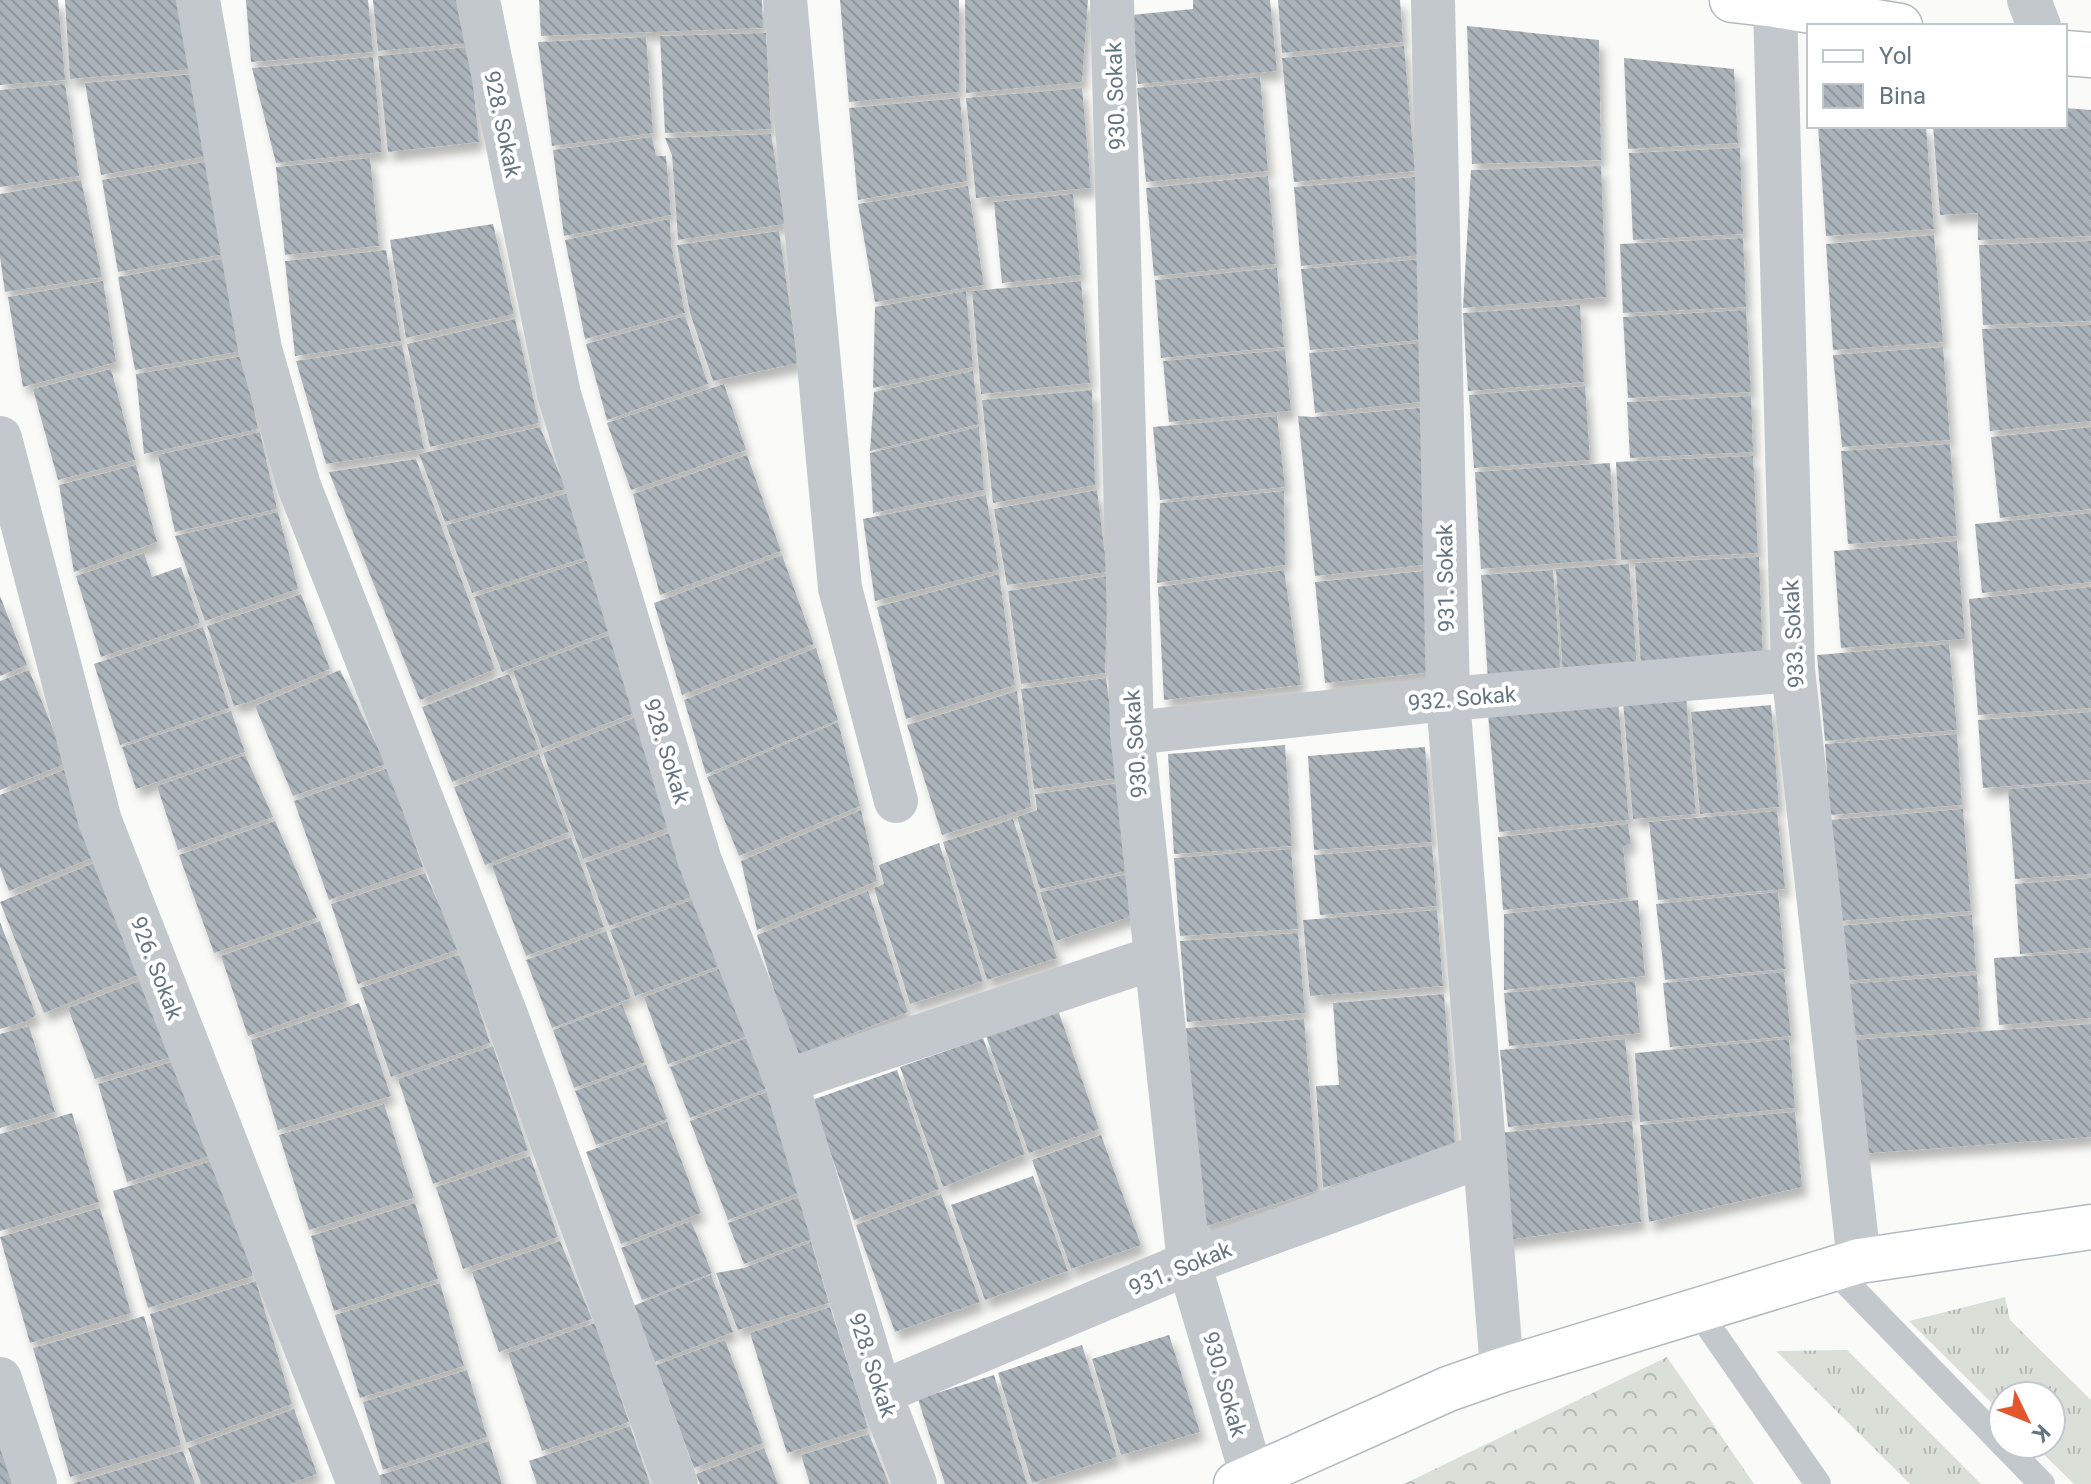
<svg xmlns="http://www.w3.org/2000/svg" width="2091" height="1484" font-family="Roboto,sans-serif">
<defs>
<pattern id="grass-tufts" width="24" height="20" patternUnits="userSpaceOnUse" patternTransform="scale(2)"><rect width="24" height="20" fill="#dadfd7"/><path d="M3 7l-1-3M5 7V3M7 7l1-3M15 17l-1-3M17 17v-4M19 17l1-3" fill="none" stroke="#b4b9b4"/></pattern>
<pattern id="forest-crowns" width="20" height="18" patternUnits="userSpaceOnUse" patternTransform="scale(2)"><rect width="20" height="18" fill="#dadfd7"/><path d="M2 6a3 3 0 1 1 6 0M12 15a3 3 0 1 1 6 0" fill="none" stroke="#b4b9b4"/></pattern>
<pattern id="building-back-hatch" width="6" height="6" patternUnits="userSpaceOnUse" patternTransform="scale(2)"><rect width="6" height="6" fill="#aab3b9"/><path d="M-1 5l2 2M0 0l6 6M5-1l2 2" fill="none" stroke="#8e969c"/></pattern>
<filter id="shadow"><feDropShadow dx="5" dy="9" stdDeviation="4" flood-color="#0004"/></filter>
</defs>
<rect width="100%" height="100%" fill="#fafaf8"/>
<g fill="url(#grass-tufts)">
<polygon points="2005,1297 2010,1320 2091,1400 2091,1484 2074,1484 2033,1444 2051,1444 2051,1396 2003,1396 2003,1414 1909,1321"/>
<polygon points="1847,1350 1981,1484 1910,1484 1776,1351"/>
</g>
<polygon fill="url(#forest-crowns)" points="1667,1357 1754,1484 1404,1484"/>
<g fill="url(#building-back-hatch)" filter="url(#shadow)">
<polygon points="0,0 58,0 65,80 0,85"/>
<polygon points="65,0 189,0 194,69 70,79"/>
<polygon points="246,0 368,0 373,52 251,62"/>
<polygon points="373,0 465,0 470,43 378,51"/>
<polygon points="539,0 762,0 763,28 541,36"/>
<polygon points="840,0 959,0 959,92 849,102"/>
<polygon points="965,0 1088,0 1082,82 966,93"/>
<polygon points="1193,0 1270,0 1277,71 1138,84 1131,15 1193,9"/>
<polygon points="1278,0 1400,0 1403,42 1282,53"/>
<polygon points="1467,26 1599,40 1601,160 1472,164"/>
<polygon points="766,33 771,129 665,133 660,36"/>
<polygon points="646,37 653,133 552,146 538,42"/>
<polygon points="1404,46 1415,171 1294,182 1282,58"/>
<polygon points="469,47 479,142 388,152 378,56"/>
<polygon points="373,57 382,152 276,163 252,68"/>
<polygon points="1624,58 1734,69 1738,143 1628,149"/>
<polygon points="195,74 208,156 101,175 85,83"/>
<polygon points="1260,77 1268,171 1146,182 1137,88"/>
<polygon points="65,84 79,176 0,187 0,90"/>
<polygon points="1082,88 1091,188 976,198 966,98"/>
<polygon points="960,98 967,181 858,200 849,108"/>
<polygon points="2065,108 2091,110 2091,236 1978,240 1978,213 1940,215 1933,126 2065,126"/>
<polygon points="1818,126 1926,126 1934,229 1826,236"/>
<polygon points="771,134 785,224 678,240 672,155 665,138"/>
<polygon points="652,137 656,156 666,156 671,215 564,236 553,150"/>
<polygon points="1740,148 1743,234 1633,240 1629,153"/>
<polygon points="370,158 379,246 285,255 276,167"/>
<polygon points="210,161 225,254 118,272 102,180"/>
<polygon points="1601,166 1606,297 1463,308 1471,170"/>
<polygon points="1268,176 1276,264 1154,276 1146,188"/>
<polygon points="1415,177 1423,255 1301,266 1294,187"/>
<polygon points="81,180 102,277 5,292 0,257 0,194"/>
<polygon points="968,186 984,285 875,302 858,204"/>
<polygon points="1073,194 1081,275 1002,283 994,202"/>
<polygon points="670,219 671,244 685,313 585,339 565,240"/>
<polygon points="493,224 514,314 406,338 390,240"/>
<polygon points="779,231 798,363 713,381 690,313 677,245"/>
<polygon points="1934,235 1943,342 1833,350 1826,244"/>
<polygon points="1743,238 1746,307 1623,313 1620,244"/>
<polygon points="2091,241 2091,321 1983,325 1979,245"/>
<polygon points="386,250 401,341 295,356 285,261"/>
<polygon points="226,258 242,351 135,370 118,277"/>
<polygon points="1422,259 1431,339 1310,350 1301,269"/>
<polygon points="1277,268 1284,347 1161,358 1155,280"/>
<polygon points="103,281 116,362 23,387 8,297"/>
<polygon points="1081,281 1090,383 981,394 972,291"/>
<polygon points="966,291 973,367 873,388 875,307"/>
<polygon points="1580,305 1584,382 1468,391 1463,313"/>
<polygon points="1746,310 1751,392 1628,398 1623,317"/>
<polygon points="685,316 708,384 607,420 586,344"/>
<polygon points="515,319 539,423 430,447 407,344"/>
<polygon points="2091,325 2091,421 1990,431 1982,329"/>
<polygon points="1430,342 1430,401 1315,413 1309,353"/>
<polygon points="402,345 424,449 326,464 296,361"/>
<polygon points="1943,347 1950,440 1842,447 1833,355"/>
<polygon points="1285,350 1291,411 1169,422 1163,361"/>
<polygon points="243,356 258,429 144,454 136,374"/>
<polygon points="111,369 135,460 58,480 33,389"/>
<polygon points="973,371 979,424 870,451 874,392"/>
<polygon points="724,384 746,450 631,490 607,423"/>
<polygon points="1585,386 1590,460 1474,468 1469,395"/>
<polygon points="1092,390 1095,485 993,503 982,400"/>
<polygon points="1751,396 1753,452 1630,458 1627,402"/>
<polygon points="1431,407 1433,564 1315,576 1298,416 1313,417"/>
<polygon points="1277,416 1285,487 1160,500 1153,427"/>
<polygon points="540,427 566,489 445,522 419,454"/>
<polygon points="979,427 984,490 873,513 870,453"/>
<polygon points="2091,427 2091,509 2000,518 1991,437"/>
<polygon points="260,432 277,509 175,532 158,455"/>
<polygon points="1950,444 1957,536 1848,544 1841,451"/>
<polygon points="747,455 781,551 660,595 633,494"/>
<polygon points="1753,456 1758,553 1621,560 1616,462"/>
<polygon points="416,459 495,669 420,700 329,472"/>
<polygon points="1610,463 1616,559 1481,569 1475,472"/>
<polygon points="136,465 157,542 74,572 59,485"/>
<polygon points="1097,490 1107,572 1007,585 994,509"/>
<polygon points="1284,491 1285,565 1157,583 1160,503"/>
<polygon points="568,493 588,557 472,593 446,525"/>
<polygon points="986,495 999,570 875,601 863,519"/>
<polygon points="278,512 298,589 205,621 175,536"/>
<polygon points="2091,513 2091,582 1982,593 1975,524"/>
<polygon points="1957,541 1965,639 1841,648 1834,551"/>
<polygon points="144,553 152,577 181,567 200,623 101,657 76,576"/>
<polygon points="782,555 814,644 682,695 654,603"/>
<polygon points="1759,557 1763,660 1641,668 1635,563"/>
<polygon points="589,560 611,630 502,672 474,597"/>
<polygon points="1629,564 1637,669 1563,674 1556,569"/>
<polygon points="1284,570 1301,685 1164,700 1158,587"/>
<polygon points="1433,570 1443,671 1325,683 1315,582"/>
<polygon points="1553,570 1561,675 1488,680 1481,575"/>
<polygon points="999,574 1015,685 906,719 877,607"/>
<polygon points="1108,576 1105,673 1021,684 1008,591"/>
<polygon points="2091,587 2091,708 1978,715 1969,599"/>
<polygon points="301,594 330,669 252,701 234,706 207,626"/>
<polygon points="0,596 27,665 0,676"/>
<polygon points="203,627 229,708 120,745 94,664"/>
<polygon points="612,634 634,713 542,748 513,671"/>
<polygon points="1949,644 1957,730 1825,741 1817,655"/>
<polygon points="816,648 838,720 706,774 684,700"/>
<polygon points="29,670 67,763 0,790 0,681"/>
<polygon points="340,670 386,764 293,796 255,706"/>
<polygon points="509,674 539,749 452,782 422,707"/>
<polygon points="1106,678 1119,778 1034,789 1021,689"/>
<polygon points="1017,691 1031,807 942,835 907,725"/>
<polygon points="1686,696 1696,814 1633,819 1623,701"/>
<polygon points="1618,702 1629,820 1499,832 1488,714"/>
<polygon points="1771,705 1779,807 1700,814 1691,712"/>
<polygon points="231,711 245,752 136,789 122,747"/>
<polygon points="2091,712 2091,780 1983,788 1978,720"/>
<polygon points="636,717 670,827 583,859 543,753"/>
<polygon points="838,722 860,806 739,856 707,777"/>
<polygon points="1957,734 1962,805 1830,815 1825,744"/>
<polygon points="1285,745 1292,846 1174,854 1168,754"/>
<polygon points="1425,747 1432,842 1314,850 1308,756"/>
<polygon points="539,754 569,832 485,865 454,787"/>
<polygon points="245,755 273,817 178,850 157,786"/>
<polygon points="69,768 102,854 9,891 0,867 0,795"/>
<polygon points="388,768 423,867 329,900 294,801"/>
<polygon points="1120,783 1131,870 1040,889 1017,817 1037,810 1035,794"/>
<polygon points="2091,783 2091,874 2015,879 2008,789"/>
<polygon points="1963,809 1971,911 1838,921 1830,820"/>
<polygon points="861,810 877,881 757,930 741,861"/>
<polygon points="1777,811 1785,889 1658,900 1649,822"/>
<polygon points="1013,819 1057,958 987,980 943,842"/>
<polygon points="275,821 317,918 214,953 179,855"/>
<polygon points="1628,824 1631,844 1623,846 1628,898 1503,910 1498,837"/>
<polygon points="672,832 697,895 609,926 585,863"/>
<polygon points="571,837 604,927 526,956 492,866"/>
<polygon points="939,843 983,981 910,1004 874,888 884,884 879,865"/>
<polygon points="1432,846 1437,906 1320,915 1314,855"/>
<polygon points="1291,849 1298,929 1180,936 1174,858"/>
<polygon points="103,859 148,971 44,1013 0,902"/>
<polygon points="425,873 459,949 358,984 331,904"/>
<polygon points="1133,873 1135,915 1056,941 1040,892"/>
<polygon points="2091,878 2091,948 2020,954 2015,884"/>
<polygon points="868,891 908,1012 794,1056 757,935"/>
<polygon points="1778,892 1785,969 1665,980 1656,904"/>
<polygon points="697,898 722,965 635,996 610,930"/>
<polygon points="1638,900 1645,976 1504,990 1504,914"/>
<polygon points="1437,910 1443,986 1310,996 1303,920"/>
<polygon points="1972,915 1976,971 1843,981 1839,926"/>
<polygon points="320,921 347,1001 248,1036 221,956"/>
<polygon points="0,922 36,1015 27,1021 0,1029"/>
<polygon points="606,931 631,998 552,1028 526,960"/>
<polygon points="1298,933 1305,1013 1187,1022 1180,941"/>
<polygon points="2091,952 2091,1018 1999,1025 1994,958"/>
<polygon points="461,954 490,1043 391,1077 360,988"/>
<polygon points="724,967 750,1035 668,1064 644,997"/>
<polygon points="1784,972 1791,1036 1670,1047 1663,983"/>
<polygon points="1977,975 1980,1027 1847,1036 1844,984"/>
<polygon points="152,976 185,1053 95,1079 68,1008"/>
<polygon points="1635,981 1640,1033 1509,1046 1504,993"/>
<polygon points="1444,994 1455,1145 1323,1188 1316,1086 1339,1085 1333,1003"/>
<polygon points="359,1003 391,1096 278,1130 251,1040"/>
<polygon points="622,1004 645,1062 574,1088 553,1030"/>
<polygon points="1058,1010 1099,1129 1029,1153 986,1036"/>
<polygon points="1304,1019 1318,1190 1201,1228 1186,1028"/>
<polygon points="2091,1024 2091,1137 1859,1154 1851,1040"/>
<polygon points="29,1026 55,1112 0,1128 0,1034"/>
<polygon points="749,1037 768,1088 690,1118 670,1067"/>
<polygon points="983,1038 1025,1154 943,1187 900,1067"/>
<polygon points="1625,1039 1633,1115 1508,1127 1500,1050"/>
<polygon points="1789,1039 1795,1108 1640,1122 1635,1053"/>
<polygon points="493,1046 528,1150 433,1184 398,1079"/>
<polygon points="188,1057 217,1154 127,1182 98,1084"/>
<polygon points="646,1065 667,1119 596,1145 575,1091"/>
<polygon points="897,1070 939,1189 854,1220 812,1100"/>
<polygon points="769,1091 801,1192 728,1220 690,1121"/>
<polygon points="384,1104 414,1198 309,1230 279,1135"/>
<polygon points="1795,1112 1802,1187 1649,1222 1640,1125"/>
<polygon points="72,1113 99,1202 0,1231 0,1134"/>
<polygon points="1632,1121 1641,1222 1499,1241 1496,1133"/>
<polygon points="667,1122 701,1213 621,1244 586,1152"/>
<polygon points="1101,1135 1141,1245 1071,1269 1032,1160"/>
<polygon points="530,1156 558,1237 463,1269 436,1187"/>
<polygon points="218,1159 253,1276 148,1308 113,1191"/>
<polygon points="1033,1176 1068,1271 985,1300 951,1205"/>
<polygon points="941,1194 980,1302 895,1332 856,1225"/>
<polygon points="802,1196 812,1239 744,1264 728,1223"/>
<polygon points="415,1203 438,1279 334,1311 311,1236"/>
<polygon points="100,1208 131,1313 30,1343 0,1237"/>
<polygon points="691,1221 712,1273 642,1300 621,1248"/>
<polygon points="560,1241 592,1319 499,1352 472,1272"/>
<polygon points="811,1242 829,1303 738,1330 716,1273 744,1268"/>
<polygon points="711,1275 733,1332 655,1362 633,1306"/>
<polygon points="256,1281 292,1404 186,1443 150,1314"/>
<polygon points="440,1283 464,1366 360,1398 335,1315"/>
<polygon points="830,1307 868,1428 787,1453 750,1333"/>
<polygon points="144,1316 181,1445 70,1477 33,1348"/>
<polygon points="595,1323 629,1422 542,1451 508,1353"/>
<polygon points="1169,1335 1200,1432 1121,1455 1092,1359"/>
<polygon points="725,1340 763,1443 694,1468 656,1365"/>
<polygon points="1082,1345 1117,1457 1032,1483 998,1373"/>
<polygon points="467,1370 487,1437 383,1470 363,1402"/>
<polygon points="994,1375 1027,1484 945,1484 918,1399"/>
<polygon points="294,1409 317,1474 290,1484 201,1484 188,1448"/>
<polygon points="630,1426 650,1484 537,1484 529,1461"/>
<polygon points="869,1434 889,1484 810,1484 801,1455"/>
<polygon points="489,1441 502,1484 379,1484 377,1476"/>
<polygon points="0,1443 14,1484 0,1484"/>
<polygon points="764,1448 778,1484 700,1484 696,1474"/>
<polygon points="183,1451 195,1484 74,1484 74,1483"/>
</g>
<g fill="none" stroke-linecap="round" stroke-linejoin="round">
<defs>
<g id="secondary">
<polyline points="1732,0 1775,5 1900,26"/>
<polyline points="2065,53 2091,55"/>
<polyline points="1236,1484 1448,1389 1502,1370 1859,1261 2091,1227"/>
</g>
</defs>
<use href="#secondary" stroke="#b3babf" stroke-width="47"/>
<g stroke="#c3c8cc" stroke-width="26">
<polyline points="1833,1269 2003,1444"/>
<polyline points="1698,1311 1818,1484"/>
<polyline points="2003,1444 2042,1484"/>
</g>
<g stroke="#c3c8cc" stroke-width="44">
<polyline points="198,0 260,349 299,486 506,1015 676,1484"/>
<polyline points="478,0 559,394 700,861 786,1081 880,1393 915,1484"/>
<polyline points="785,0 840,588 896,801"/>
<polyline points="1112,0 1132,733 1189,1263 1252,1476"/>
<polyline points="1433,0 1448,699 1502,1370"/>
<polyline points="2029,0 2039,26"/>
<polyline points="1775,5 1793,670 1859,1261"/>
<polyline points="0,438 100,821 359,1484"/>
<polyline points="1132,733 1448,699 1793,670"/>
<polyline points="786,1081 1154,958"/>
<polyline points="0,1379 35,1484"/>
<polyline points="880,1393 1189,1263 1484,1155"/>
</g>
<use href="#secondary" stroke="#fff" stroke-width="44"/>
</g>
<g text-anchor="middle" stroke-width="8" stroke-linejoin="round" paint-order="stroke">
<g font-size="22" fill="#657683" stroke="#fff">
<text transform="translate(1115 96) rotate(-92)" y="8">930. Sokak</text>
<text transform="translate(503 124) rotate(78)" y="8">928. Sokak</text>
<text transform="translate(1445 578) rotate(-91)" y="8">931. Sokak</text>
<text transform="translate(1793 634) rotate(-93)" y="8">933. Sokak</text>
<text transform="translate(1462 698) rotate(-5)" y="8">932. Sokak</text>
<text transform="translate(1135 744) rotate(-94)" y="8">930. Sokak</text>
<text transform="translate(667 751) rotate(73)" y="8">928. Sokak</text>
<text transform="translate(157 968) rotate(69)" y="8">926. Sokak</text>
<text transform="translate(1180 1268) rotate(-22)" y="8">931. Sokak</text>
<text transform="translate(873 1365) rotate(72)" y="8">928. Sokak</text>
<text transform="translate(1225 1384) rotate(74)" y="8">930. Sokak</text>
</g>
</g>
<rect x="1807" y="24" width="260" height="104" fill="#ffffff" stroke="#c1c8cd" stroke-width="2"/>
<rect x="1823" y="50" width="40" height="12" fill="#ffffff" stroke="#c1c8cd" stroke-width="2"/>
<text x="1879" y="64" font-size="24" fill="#657683">Yol</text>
<rect x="1823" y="84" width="40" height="24" fill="url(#building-back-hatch)" stroke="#c1c8cd" stroke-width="2"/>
<text x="1879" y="104" font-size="24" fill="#657683">Bina</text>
<g transform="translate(2027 1420) rotate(133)"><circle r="38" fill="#ffffff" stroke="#c1c8cd" stroke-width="2"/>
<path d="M0-6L14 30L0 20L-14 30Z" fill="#e4572e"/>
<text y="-12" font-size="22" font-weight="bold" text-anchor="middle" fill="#657683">K</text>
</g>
</svg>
